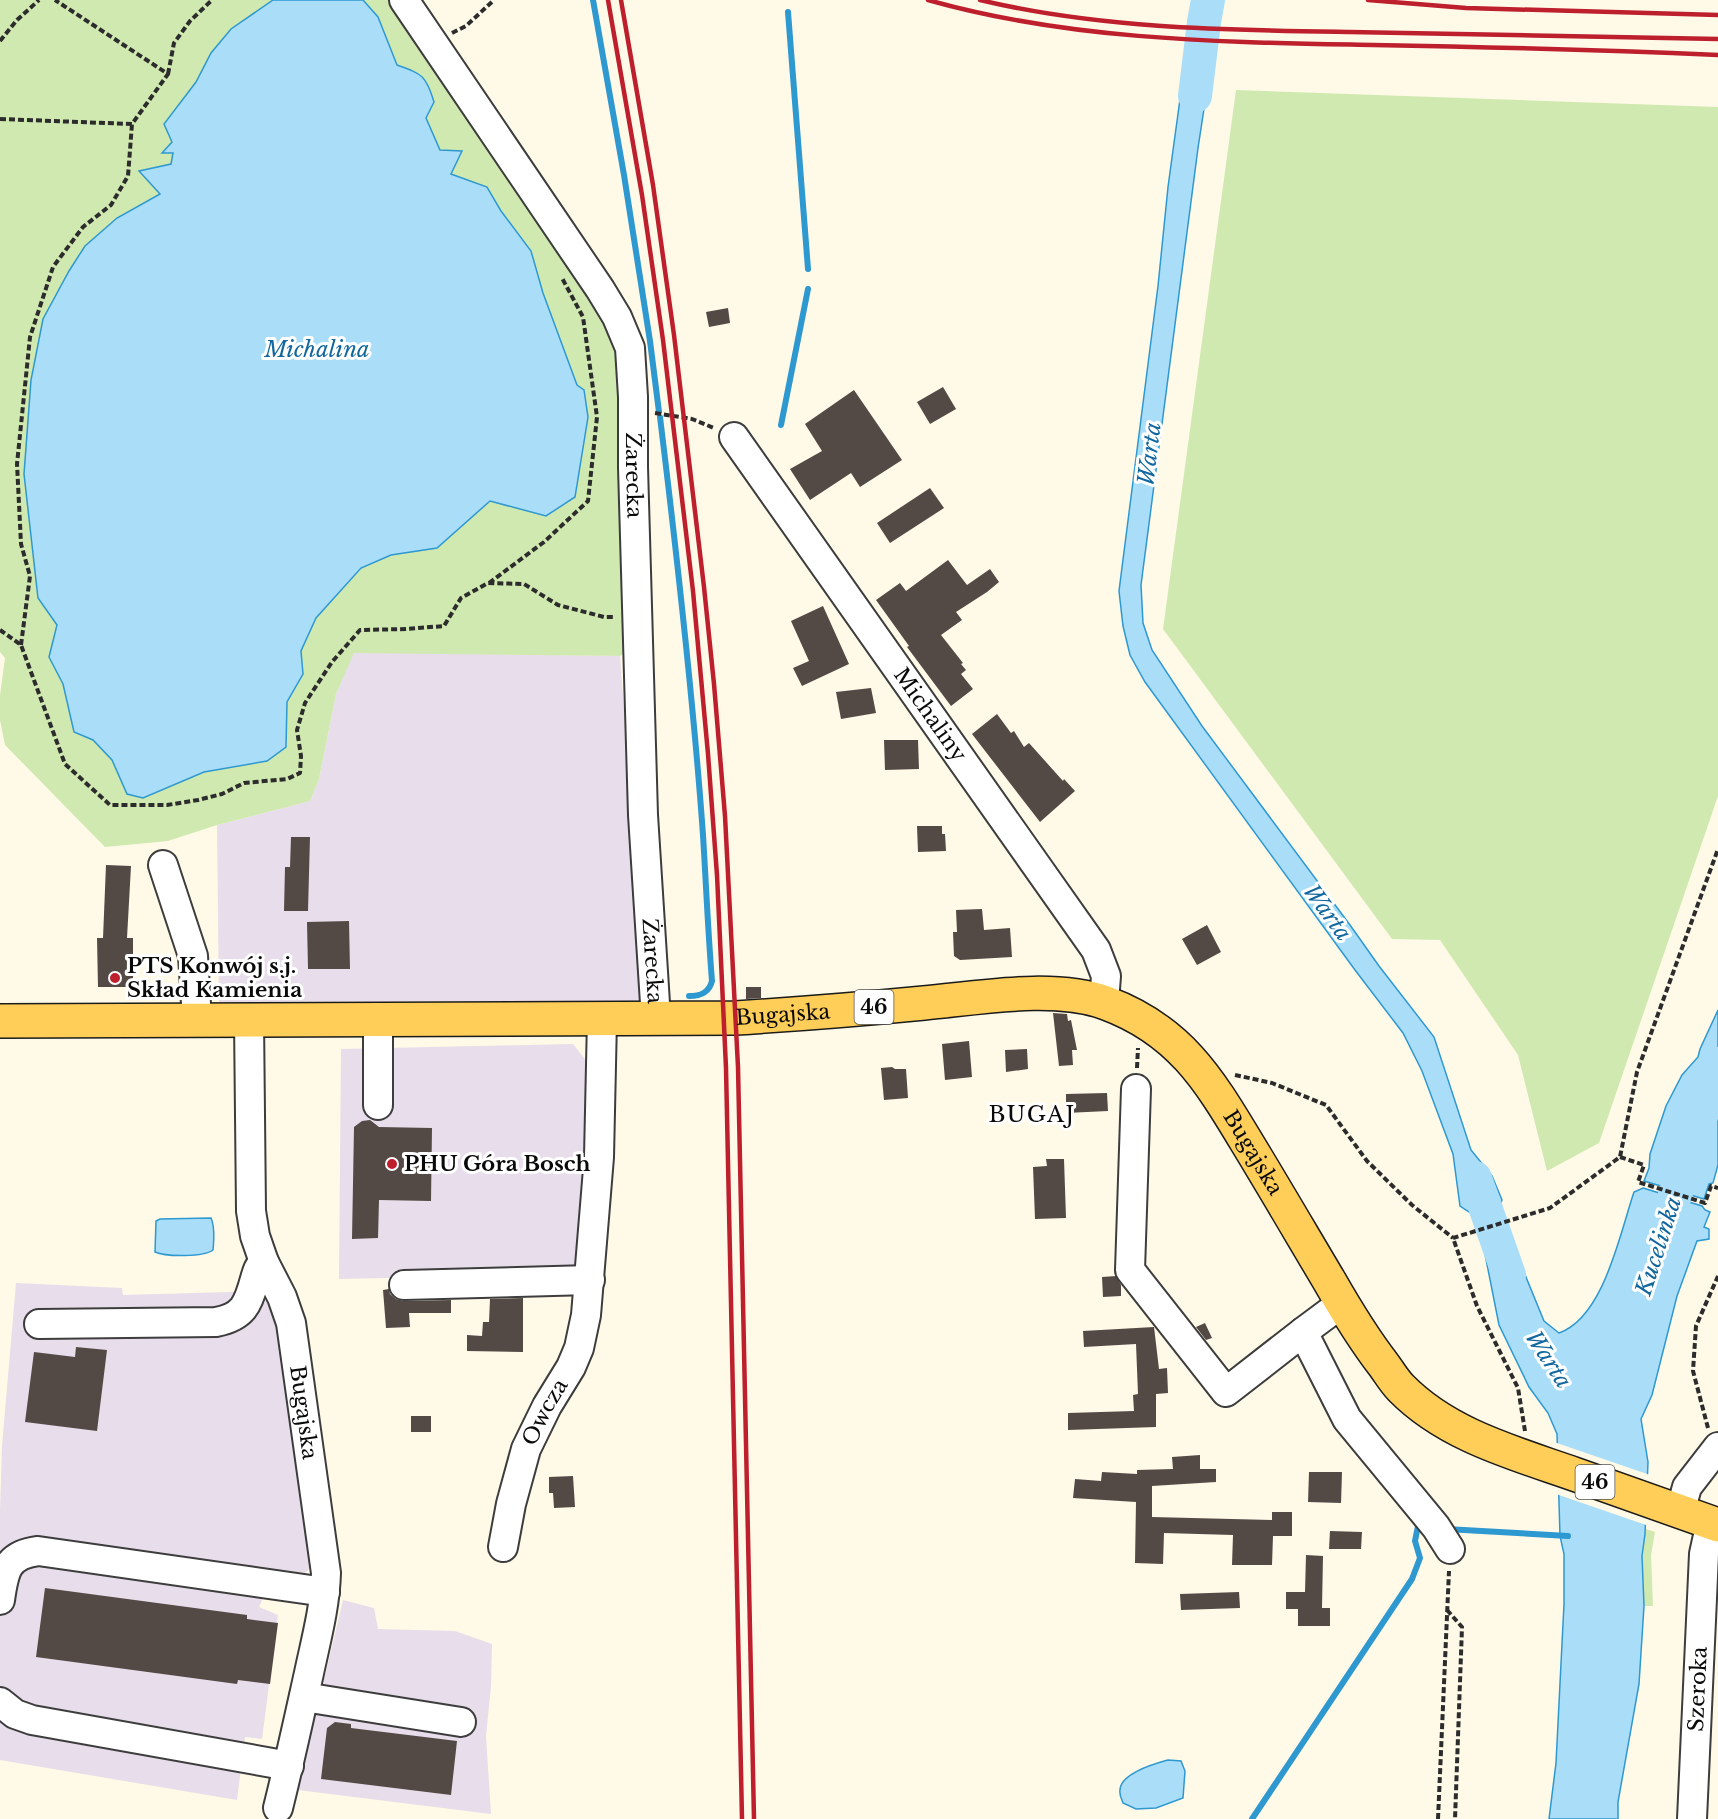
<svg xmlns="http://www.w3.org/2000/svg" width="1718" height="1819" font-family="'Libre Baskerville',serif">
<rect width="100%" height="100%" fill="#fff9e7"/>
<g fill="#e8ddea">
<polygon points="353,652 620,656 645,994 642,1001 219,1002 217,825 310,801 319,779 336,694"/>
<polygon points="573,1044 593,1069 581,1265 574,1274 339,1279 341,1049"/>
<polygon points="16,1283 122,1288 123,1295 263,1291 275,1305 310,1568 305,1573 276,1570 259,1607 278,1615 277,1623 262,1739 245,1737 237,1800 0,1760 0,1512 2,1446"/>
<polygon points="343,1600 374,1608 378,1629 455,1631 492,1644 491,1686 486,1736 491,1814 298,1790"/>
</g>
<g fill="#d0e9b0">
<polygon points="0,0 397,0 621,344 638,642 620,656 354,653 336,694 319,779 310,801 217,825 168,841 105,847 5,745 0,720 0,695 5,658 0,652"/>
<polygon points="1236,90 1718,107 1718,796 1599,1143 1547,1171 1518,1055 1440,940 1392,939 1163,629"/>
<polygon points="1646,1529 1655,1532 1651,1555 1653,1606 1644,1606 1642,1556"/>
</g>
<g fill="#aadef8" stroke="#2e98d1" stroke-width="1.5">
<path d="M 273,0 L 363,0 L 378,17 L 397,65 C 422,74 426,75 434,102 L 426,118 L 440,150 L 462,151 L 451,174 L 487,187 L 501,211 L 531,251 L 543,293 L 577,385 L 584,390 L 588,417 L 575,497 L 546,516 L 490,501 L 437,548 L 391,555 L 361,568 L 316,618 L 301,651 L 303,674 L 287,702 L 286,747 L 267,761 L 204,772 L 143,798 L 127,794 L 112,760 L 93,740 L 74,732 L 63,684 L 49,657 L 57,625 L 38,598 L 24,474 L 31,380 L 43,319 L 69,271 L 85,246 L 117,218 L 160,194 L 139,171 L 171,164 L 173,153 L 162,153 L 172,142 L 164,124 L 196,82 L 211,53 L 231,29 Z"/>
<polygon points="1193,0 1220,0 1217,22 1191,21"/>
<polygon points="1187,48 1213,50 1198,148 1141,585 1143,623 1152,650 1202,726 1350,925 1379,966 1434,1037 1471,1150 1492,1176 1502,1200 1497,1211 1501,1219 1478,1227 1475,1216 1460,1206 1453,1154 1422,1071 1403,1033 1355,970 1145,682 1130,655 1123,626 1119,591 1158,286 1168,187"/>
<polygon points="1718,1010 1718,1165 1713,1183 1709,1184 1704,1199 1644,1181 1649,1168 1650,1154 1666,1106 1682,1075 1698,1057 1700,1049"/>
<path d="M 1643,1188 L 1702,1206 L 1705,1210 L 1710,1212 L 1704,1227 L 1709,1229 L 1709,1239 L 1697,1241 L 1677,1296 L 1652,1395 L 1641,1419 L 1648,1462 L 1645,1534 L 1642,1556 L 1644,1606 L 1639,1684 L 1618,1802 L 1618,1819 L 1549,1819 L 1556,1763 L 1564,1604 L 1564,1554 L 1560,1536 L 1557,1434 L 1548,1413 L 1529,1387 L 1499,1325 L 1481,1234 L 1505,1226 L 1544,1321 L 1559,1333 C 1604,1317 1620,1233 1634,1192 Z"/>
<path d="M 211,1218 C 215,1227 214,1240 213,1250 C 204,1257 166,1257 155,1252 L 156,1221 L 160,1219 Z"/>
<path d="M 1168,1760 L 1181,1761 L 1185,1771 L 1183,1798 L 1156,1808 L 1136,1809 L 1123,1803 C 1122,1799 1120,1797 1120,1793 C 1117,1774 1154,1764 1168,1760 Z"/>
</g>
<polygon fill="#fff9e7" points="1554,1442 1650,1475 1649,1526 1556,1494"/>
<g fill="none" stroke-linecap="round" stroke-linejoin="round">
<g stroke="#2e98d1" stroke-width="6">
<polyline points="593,0 624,175 650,341 659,412"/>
<polyline points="788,12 808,269"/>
<path d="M 660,417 C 677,556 693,695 703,835 C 706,883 708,932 712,981 C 709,993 700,996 689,996"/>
<polyline points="781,425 808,289"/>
<polyline points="1446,1529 1568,1536"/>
<polyline points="1252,1819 1412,1579 1420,1558 1415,1541 1418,1526 1424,1526"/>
</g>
<g stroke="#aadef8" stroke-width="34">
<polyline points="1195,96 1204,22 1208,0"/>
<polyline points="1475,1178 1509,1275"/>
<polyline points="1660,1241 1718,1064"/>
</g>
</g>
<g fill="#534a46">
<polygon points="728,308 730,323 709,327 706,312"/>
<polygon points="943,387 956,409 930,424 917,402"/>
<polygon points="854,390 902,460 860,487 851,473 810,500 790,469 822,451 805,424"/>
<polygon points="930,488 944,508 890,543 877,523"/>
<polygon points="948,560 967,585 990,569 999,582 987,592 956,612 962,620 941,635 963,663 961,664 966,670 961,674 973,689 951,706 907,647 909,646 876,600 900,583 906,591"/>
<polygon points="823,606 849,664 802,686 793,668 809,661 791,621"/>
<polygon points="871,688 876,713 841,719 836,692"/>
<polygon points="997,714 1011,733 1014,731 1024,747 1029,743 1063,781 1064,779 1075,791 1040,822 972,734"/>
<polygon points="884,740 918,740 919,769 885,770"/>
<polygon points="917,826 942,826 942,834 945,834 946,851 918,852"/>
<polygon points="291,837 310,837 308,911 284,911 285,867 290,867"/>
<polygon points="106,865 131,866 127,938 133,938 133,987 98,987 97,938 103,938"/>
<polygon points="982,909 984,930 1010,928 1012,957 960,960 954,956 953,932 957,932 956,910"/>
<polygon points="349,921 350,969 308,969 307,922"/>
<polygon points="1207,925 1221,952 1197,965 1182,939"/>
<polygon points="746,987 761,987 761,998 746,999"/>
<polygon points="1053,1013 1067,1014 1068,1021 1071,1020 1077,1050 1072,1050 1073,1065 1059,1066"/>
<polygon points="969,1041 972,1077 945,1080 942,1044"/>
<polygon points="1027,1049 1028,1069 1006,1072 1005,1050"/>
<polygon points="892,1067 895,1069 906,1069 908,1098 884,1100 881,1068"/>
<polygon points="1107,1093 1108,1111 1066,1113 1066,1094"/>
<polygon points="370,1120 379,1127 432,1128 431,1201 379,1200 378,1238 352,1239 354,1127 362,1121"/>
<polygon points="1046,1159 1064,1159 1066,1218 1035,1219 1033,1167 1047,1166"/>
<polygon points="1116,1276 1121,1285 1121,1296 1103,1297 1102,1277"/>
<polygon points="389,1289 390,1294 396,1299 404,1301 451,1300 451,1313 409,1313 410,1327 386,1328 383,1290"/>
<polygon points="523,1298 523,1352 467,1351 467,1335 482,1336 483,1322 489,1322 490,1299"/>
<polygon points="1205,1323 1212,1338 1206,1340 1196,1327"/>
<polygon points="1154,1327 1159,1369 1167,1368 1168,1393 1156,1394 1156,1427 1068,1430 1068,1413 1134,1411 1133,1395 1138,1394 1136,1344 1084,1347 1083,1331"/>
<polygon points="76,1347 107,1350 97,1431 25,1422 34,1352 75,1357"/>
<rect x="411" y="1416" width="20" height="16"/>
<polygon points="1200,1455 1200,1469 1216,1469 1216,1482 1152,1486 1152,1517 1272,1520 1272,1512 1292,1512 1292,1536 1273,1536 1272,1565 1232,1565 1233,1535 1164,1533 1163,1564 1135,1563 1136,1502 1073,1498 1075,1479 1101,1481 1102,1472 1137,1474 1137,1470 1173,1469 1172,1457"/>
<polygon points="1309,1472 1342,1472 1341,1503 1308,1502"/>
<polygon points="573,1476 575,1507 554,1508 553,1493 549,1493 549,1477"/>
<polygon points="1330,1531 1362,1532 1361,1549 1329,1549"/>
<polygon points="1306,1555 1323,1556 1322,1608 1330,1608 1330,1626 1298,1626 1298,1609 1286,1609 1286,1592 1305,1592"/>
<polygon points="45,1588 247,1615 247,1619 278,1623 270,1684 238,1680 237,1684 36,1657"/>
<polygon points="1239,1592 1240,1608 1181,1610 1180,1594"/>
<polygon points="335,1722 351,1724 351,1728 457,1741 451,1795 321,1779 327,1728"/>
</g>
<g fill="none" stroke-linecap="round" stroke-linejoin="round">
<defs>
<g id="minor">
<path id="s1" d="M 404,0 L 600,289 L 617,317 L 630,348 L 633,397 L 633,467 L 643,815 L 656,1019"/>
<path id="s2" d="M 734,437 L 1096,950 L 1106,976 L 1104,1002"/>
<polyline points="163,865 193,956 197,1020"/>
<path id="s3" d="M 249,1019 L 251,1211 L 255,1236 L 264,1262 L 282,1297 L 291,1323 L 326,1573 C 325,1607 316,1640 309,1673 C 299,1718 289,1764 278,1808"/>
<polyline points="1136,1089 1130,1270 1226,1392 1303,1332"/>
<polyline points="378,1105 378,1018"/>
<polyline points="404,1285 590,1280"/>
<polyline points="1342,1303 1303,1332 1347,1419 1436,1527 1450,1549"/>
<path d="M 39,1324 L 216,1322 C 243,1317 248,1305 255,1279 C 257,1272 258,1267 264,1262"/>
<polyline points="1680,1512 1687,1487 1718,1447"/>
<path id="s4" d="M 503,1547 L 511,1504 L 526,1449 L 547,1406 L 571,1367 L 579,1348 L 586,1315 L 599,1157 L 602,1019"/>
<path d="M 0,1600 C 4,1572 6,1555 38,1551 L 325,1592"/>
<polyline points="304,1697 461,1722"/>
<polyline points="0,1702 15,1714 32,1720 289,1766"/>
<path id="s5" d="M 1692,1819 L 1704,1554 L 1711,1522"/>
</g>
<g id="major">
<path id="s6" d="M 0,1021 L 736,1018 C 799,1014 862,1009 924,1003 C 979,998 1054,984 1106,1003 C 1179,1030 1208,1078 1246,1141 C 1274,1187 1302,1235 1330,1282 C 1346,1310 1363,1338 1383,1364 C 1389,1372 1394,1381 1401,1388 C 1447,1435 1514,1453 1574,1474 C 1622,1491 1670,1508 1718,1525"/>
</g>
</defs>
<use href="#minor" stroke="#3d3d3d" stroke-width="32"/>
<use href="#major" stroke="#1b1b1b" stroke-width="36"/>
<g stroke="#2c2c2c" stroke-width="4" stroke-dasharray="6 3" stroke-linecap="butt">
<polyline points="452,33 466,26 494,0"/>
<polyline points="0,41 17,20 39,0"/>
<polyline points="168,74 174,43 190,21 212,0"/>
<polyline points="0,119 132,124 168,74 55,0"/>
<polyline points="655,413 692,419 714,428"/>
<polyline points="489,583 544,542 588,501 597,417 583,317 562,278"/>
<polyline points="0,630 21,645 65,764 110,805 167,805 198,800 222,794 244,783 287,779 300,773 301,756 297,730 305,703 332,662 360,630 406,629 444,626 461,598 488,583 524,584 558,605 604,617 614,617"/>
<polyline points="21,645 30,576 21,544 17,464 30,337 53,267 83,227 111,205 128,176 132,124"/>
<polyline points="1137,1068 1138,1048"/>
<polyline points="1235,1075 1272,1083 1326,1105 1367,1161 1412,1205 1453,1238"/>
<polyline points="1620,1157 1644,1165 1638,1182 1705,1203 1711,1186 1718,1188"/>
<polyline points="1708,1428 1693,1371 1696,1326 1718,1276"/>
<polyline points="1525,1431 1518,1388 1477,1306 1453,1238 1550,1208 1620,1157 1637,1072 1718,849"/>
<polyline points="1447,1610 1462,1627 1455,1819"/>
<polyline points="1438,1819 1449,1571"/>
</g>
<use href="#minor" stroke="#fff" stroke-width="28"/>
<use href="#major" stroke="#fece58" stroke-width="33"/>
<g stroke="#bd1f2d" stroke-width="4.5">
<polyline points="608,0 642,195 663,340 693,591 708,754 717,875 726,1068 742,1819"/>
<polyline points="621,0 653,185 674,335 704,587 714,684 725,816 738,1067 754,1819"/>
<path d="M 928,0 C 1073,41 1224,42 1373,45 C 1488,47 1603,50 1718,55"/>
<path d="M 980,0 C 1102,29 1227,30 1350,32 C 1473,34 1595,37 1718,39"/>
<polyline points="1368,0 1466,8 1718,15"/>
</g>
</g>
<g fill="#bd1f2d" stroke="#fff" stroke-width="2">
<circle cx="115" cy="978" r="6"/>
<circle cx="392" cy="1164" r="6"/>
</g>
<g text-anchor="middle" stroke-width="6" stroke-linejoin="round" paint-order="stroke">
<g fill="#fff" stroke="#545454" stroke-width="1.5">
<rect x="854.5" y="990" width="39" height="34" rx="4.5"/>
<rect x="1575.5" y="1465" width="39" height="34" rx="4.5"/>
</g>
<g font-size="20" font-weight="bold" fill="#0a0a0a">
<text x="874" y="1014">46</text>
<text x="1595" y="1489">46</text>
</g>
<g font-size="21" fill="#0a0a0a" stroke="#fff">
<text dy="7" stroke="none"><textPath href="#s1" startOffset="543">Żarecka</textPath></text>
<text dy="7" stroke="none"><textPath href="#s2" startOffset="340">Michaliny</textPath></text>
<text dy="7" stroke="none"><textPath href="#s1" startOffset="1029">Żarecka</textPath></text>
<text dy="7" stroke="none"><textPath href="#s6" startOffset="783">Bugajska</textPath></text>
<text dy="7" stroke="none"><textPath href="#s6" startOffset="1323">Bugajska</textPath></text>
<text dy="7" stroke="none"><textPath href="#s3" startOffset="402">Bugajska</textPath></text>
<text dy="7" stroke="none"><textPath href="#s4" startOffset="142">Owcza</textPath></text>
<text dy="7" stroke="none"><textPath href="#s5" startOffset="130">Szeroka</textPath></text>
</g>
<g font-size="21" font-weight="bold" fill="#0a0a0a" stroke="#fff" text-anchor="start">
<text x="127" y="973">PTS Konwój s.j.<tspan x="127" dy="24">Skład Kamienia</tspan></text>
<text x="404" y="1171">PHU Góra Bosch</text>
</g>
<g font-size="22" font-style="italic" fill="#11679e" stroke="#fff">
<text x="317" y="357">Michalina</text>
<text transform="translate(1149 454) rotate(-83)" y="8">Warta</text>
<text transform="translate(1328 912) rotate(54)" y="8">Warta</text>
<text transform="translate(1658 1246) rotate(-72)" y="8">Kucelinka</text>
<text transform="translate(1549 1359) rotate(57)" y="8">Warta</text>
</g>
<g font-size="22" letter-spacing="1.5" fill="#0a0a0a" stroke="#fff">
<text x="1032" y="1122">BUGAJ</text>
</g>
</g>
</svg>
